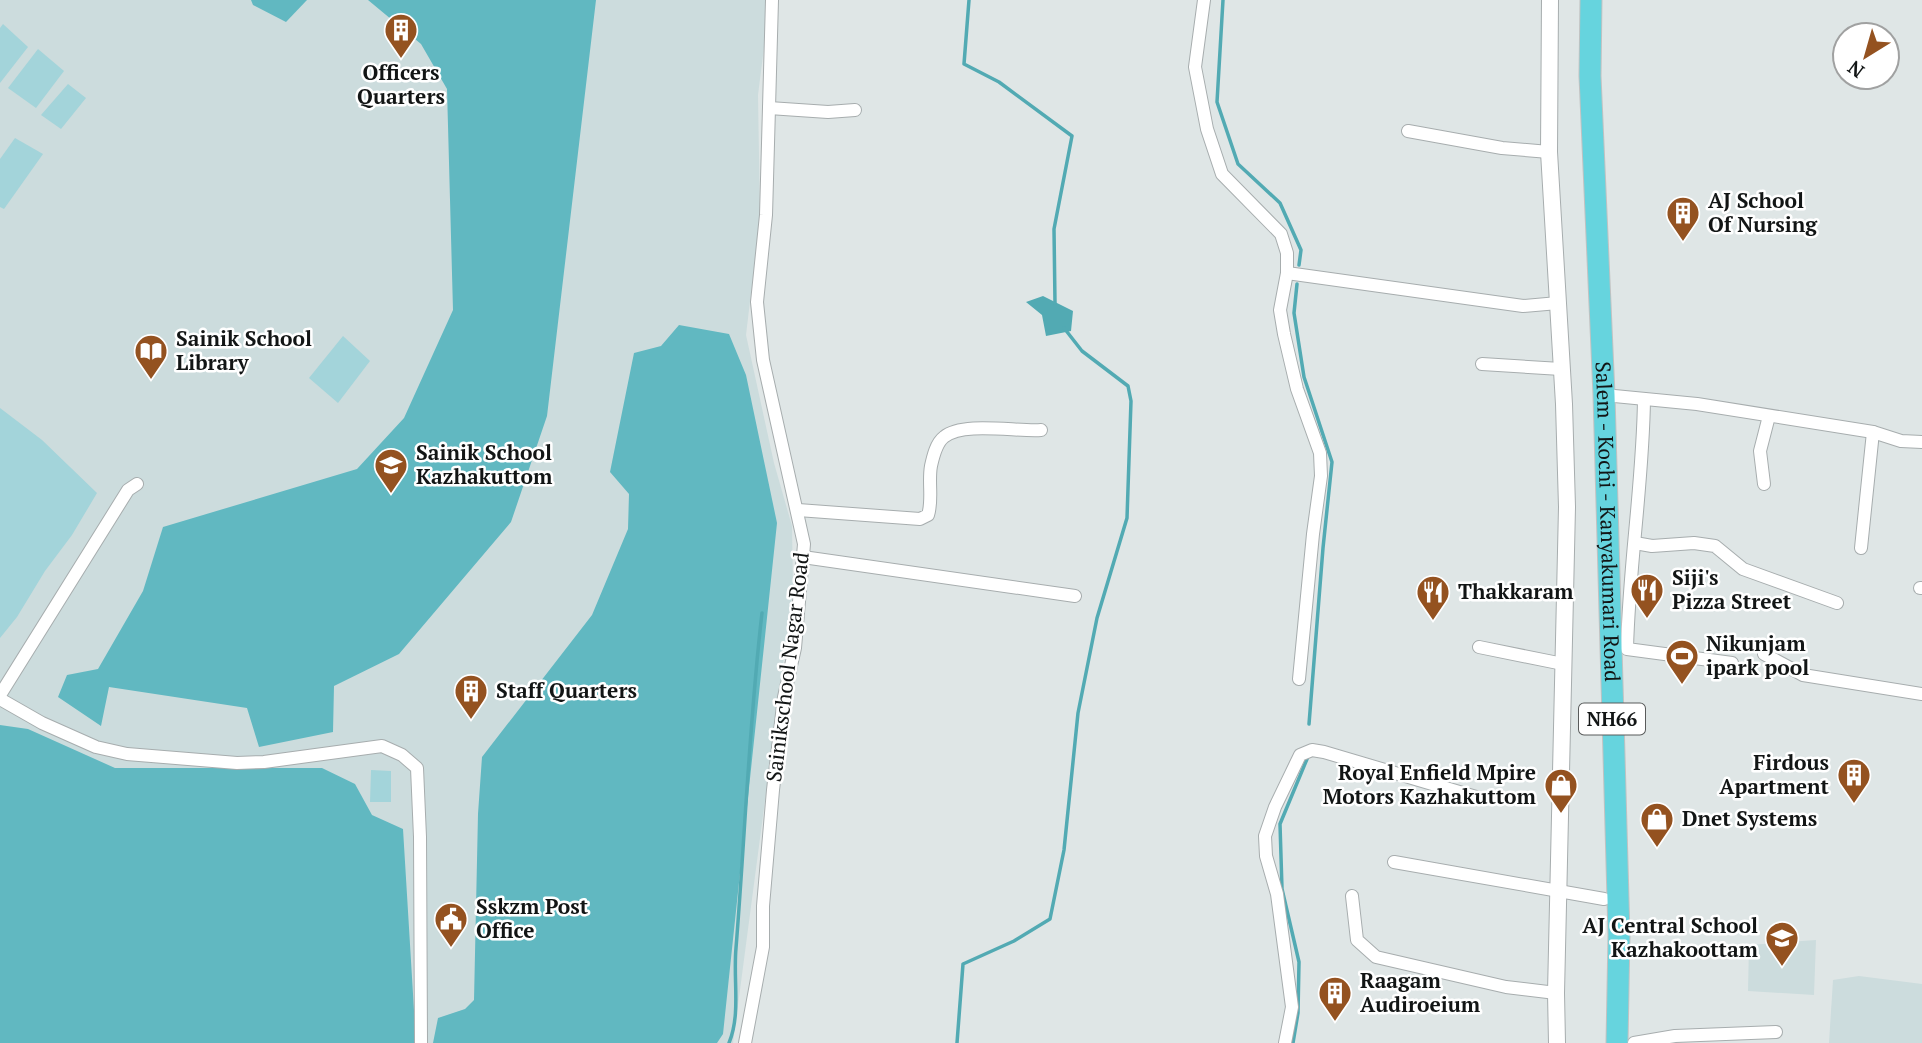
<svg xmlns="http://www.w3.org/2000/svg" width="1922" height="1043" font-family="'PT Serif',serif">
<rect width="100%" height="100%" fill="#dfe6e6"/>
<g fill="#ccdcdd">
<polygon points="0,0 770,0 758,95 760,217 746,335 774,463 792,526 793,588 733,1043 0,1043"/>
<polygon points="1816,940 1814,995 1748,991 1749,945"/>
<polygon points="1859,976 1922,984 1922,1043 1829,1043 1833,980"/>
</g>
<g fill="#a3d4da">
<polygon points="3,24 28,47 0,83 0,28"/>
<polygon points="38,49 64,71 36,108 8,88"/>
<polygon points="68,84 86,98 61,129 41,115"/>
<polygon points="15,138 43,154 4,209 0,207 0,159"/>
<polygon points="343,336 370,361 338,403 309,378"/>
<polygon points="0,408 42,440 97,493 72,535 45,571 17,617 0,638"/>
<polygon points="371,770 391,771 391,802 370,802"/>
</g>
<g fill="#61b8c1">
<polygon points="251,0 307,0 286,22 253,5"/>
<polygon points="368,0 596,0 547,416 511,522 399,654 334,686 333,732 259,747 247,708 109,687 101,726 58,697 67,675 98,669 143,591 163,527 357,469 404,418 453,310 447,89 421,44"/>
<polygon points="679,325 729,334 746,375 777,523 723,1034 717,1043 433,1043 438,1018 465,1009 474,1000 478,814 482,757 592,615 628,529 629,494 610,472 634,353 661,346"/>
<polygon points="0,725 28,729 115,768 322,768 355,784 372,815 403,829 416,1043 0,1043"/>
</g>
<polygon fill="#52aab3" points="1043,296 1073,311 1071,331 1046,336 1042,315 1026,302"/>
<g fill="none" stroke-linecap="round" stroke-linejoin="round">
<g stroke="#52aab3" stroke-width="3.5">
<polyline points="969,0 964,64 999,82 1072,136 1054,229 1055,303"/>
<polyline points="1223,0 1217,102 1238,164 1280,203 1301,250 1299,265"/>
<polyline points="1297,284 1294,313 1304,377 1332,462 1323,548 1309,724"/>
<path d="M 729,1043 C 741,1014 733,980 736,948 C 745,836 749,724 762,613"/>
<polyline points="957,1043 963,964 1014,941 1050,919 1064,850 1078,713 1097,618 1127,518 1131,401 1128,386 1082,351 1064,328"/>
<polyline points="1293,1043 1298,1013 1299,962 1282,889 1280,824 1307,759"/>
</g>
<defs>
<g id="minor">
<polyline points="1204,0 1195,67 1207,129 1222,174 1281,234 1287,253 1287,273 1280,310 1284,334 1297,389 1320,453 1321,476 1313,534 1299,679"/>
<polyline points="769,108 828,112 855,110"/>
<polyline points="1408,131 1502,148 1549,152"/>
<polyline points="1287,273 1523,306 1558,303"/>
<polyline points="1482,364 1561,369"/>
<polyline points="1604,395 1697,404 1873,432 1901,441 1922,442"/>
<path d="M 1644,399 C 1643,483 1629,565 1627,649 L 1732,663"/>
<polyline points="1764,484 1760,451 1769,416"/>
<path d="M 798,510 L 920,519 L 928,515 C 933,500 928,482 931,466 C 933,457 936,443 944,437 C 963,421 1017,432 1041,430"/>
<polyline points="1635,543 1652,546 1694,543 1715,546 1743,569 1837,603"/>
<polyline points="1861,548 1873,432"/>
<polyline points="803,557 1075,596"/>
<polyline points="1920,588 1922,588"/>
<polyline points="1479,647 1563,664"/>
<polyline points="1764,654 1803,675 1922,694"/>
<polyline points="0,695 128,490 137,484"/>
<polyline points="0,699 42,723 96,747 127,754 237,763 264,762 382,746 402,755 417,768 420,837 421,1043"/>
<polyline points="1394,862 1604,899"/>
<polyline points="1352,896 1357,940 1376,957 1506,987 1556,993"/>
<polyline points="745,1043 763,947 763,906 773,790 784,697 795,648 804,544 763,360 757,302 766,215 772,0"/>
<polyline points="1285,1043 1292,1007 1277,894 1266,856 1265,836 1275,807 1300,755 1312,750 1324,752 1483,799"/>
<polyline points="1634,1043 1675,1036 1776,1032"/>
</g>
<polyline id="tertiary" points="1550,0 1549,152 1564,404 1567,507 1556,993 1557,1043"/>
<g id="trunk">
<path id="s1" d="M 1591,0 L 1590,76 L 1604,395 L 1619,935 L 1617,1043"/>
</g>
</defs>
<use href="#minor" stroke="#a7adae" stroke-width="14"/>
<use href="#tertiary" stroke="#a7adae" stroke-width="18"/>
<use href="#trunk" stroke="#c1c2c2" stroke-width="23"/>
<use href="#minor" stroke="#fff" stroke-width="12"/>
<use href="#tertiary" stroke="#fff" stroke-width="16"/>
<use href="#trunk" stroke="#66d4de" stroke-width="21"/>
</g>
<defs>
<symbol id="building-pin" viewBox="-11 -11 22 30"><path d="M0 17L-7.5 6A9.5 9.5 0 1 1 7.5 6Z" fill="#945220" stroke="#fff"/><path d="M-4-6H4V6H1V3H-1V6H-4ZM-2.5-4.3h1.7v1.8h-1.7ZM.8-4.3h1.7v1.8H.8ZM-2.5-1h1.7V.8h-1.7ZM.8-1h1.7V.8H.8Z" fill="#fff"/></symbol>
<symbol id="library-pin" viewBox="-11 -11 22 30"><path d="M0 17L-7.5 6A9.5 9.5 0 1 1 7.5 6Z" fill="#945220" stroke="#fff"/><path d="M-6-4Q-3-5.5-.7-3.5V5Q-3 3-6 4ZM6-4Q3-5.5 .7-3.5V5Q3 3 6 4Z" fill="#fff"/></symbol>
<symbol id="school-pin" viewBox="-11 -11 22 30"><path d="M0 17L-7.5 6A9.5 9.5 0 1 1 7.5 6Z" fill="#945220" stroke="#fff"/><path d="M0-5L7-2L0 1L-7-2ZM-4 1L0 2.5L4 1V4Q0 6-4 4Z" fill="#fff"/></symbol>
<symbol id="restaurant-pin" viewBox="-11 -11 22 30"><path d="M0 17L-7.5 6A9.5 9.5 0 1 1 7.5 6Z" fill="#945220" stroke="#fff"/><path d="M-5-6h1v4h1v-4h1v4h1v-4h1v5L-1.5 .5V6h-2V.5L-5-1ZM5-6V6H3V1.5H1.5Q1.5-4 5-6Z" fill="#fff"/></symbol>
<symbol id="stadium-pin" viewBox="-11 -11 22 30"><path d="M0 17L-7.5 6A9.5 9.5 0 1 1 7.5 6Z" fill="#945220" stroke="#fff"/><path d="M0-5a6.5 5 0 1 0 0 10a6.5 5 0 1 0 0-10ZM-3.5-1.8h7v3.6h-7Z" fill="#fff"/></symbol>
<symbol id="shop-pin" viewBox="-11 -11 22 30"><path d="M0 17L-7.5 6A9.5 9.5 0 1 1 7.5 6Z" fill="#945220" stroke="#fff"/><path d="M-5-2.5h2.3a2.7 3.5 0 0 1 5.4 0H5L5.5 6h-11ZM-1.5-2.5h3a1.5 2.3 0 0 0-3 0Z" fill="#fff"/></symbol>
<symbol id="civic-pin" viewBox="-11 -11 22 30"><path d="M0 17L-7.5 6A9.5 9.5 0 1 1 7.5 6Z" fill="#945220" stroke="#fff"/><path d="M-.6-6.5H3V-4.5H.6V-3L4-1V1h2V6H-6V1h2V-1L-.6-3ZM-1.2 2.5V6h2.4V2.5Z" fill="#fff"/></symbol>
</defs>
<g fill-rule="evenodd">
<use href="#building-pin" x="382" y="11" width="38" height="52"/>
<use href="#building-pin" x="1664" y="194" width="38" height="52"/>
<use href="#library-pin" x="132" y="332" width="38" height="52"/>
<use href="#school-pin" x="372" y="446" width="38" height="52"/>
<use href="#restaurant-pin" x="1628" y="571" width="38" height="52"/>
<use href="#restaurant-pin" x="1414" y="573" width="38" height="52"/>
<use href="#stadium-pin" x="1663" y="637" width="38" height="52"/>
<use href="#building-pin" x="452" y="672" width="38" height="52"/>
<use href="#building-pin" x="1835" y="756" width="38" height="52"/>
<use href="#shop-pin" x="1542" y="766" width="38" height="52"/>
<use href="#shop-pin" x="1638" y="800" width="38" height="52"/>
<use href="#civic-pin" x="432" y="900" width="38" height="52"/>
<use href="#school-pin" x="1763" y="919" width="38" height="52"/>
<use href="#building-pin" x="1316" y="974" width="38" height="52"/>
</g>
<g text-anchor="middle" stroke-width="5" stroke-linejoin="round" paint-order="stroke">
<rect fill="#fff" stroke="#595b5b" stroke-width="2" x="1579" y="703.5" width="66" height="31" rx="5"/>
<g font-size="19" font-weight="bold" fill="#121515">
<text x="1612" y="726">NH66</text>
</g>
<g font-size="21" font-weight="bold" fill="#121515" stroke="#fff" text-anchor="start">
<text x="401" y="80" text-anchor="middle">Officers<tspan x="401" dy="24">Quarters</tspan></text>
<text x="1708" y="208">AJ School<tspan x="1708" dy="24">Of Nursing</tspan></text>
<text x="176" y="346">Sainik School<tspan x="176" dy="24">Library</tspan></text>
<text x="416" y="460">Sainik School<tspan x="416" dy="24">Kazhakuttom</tspan></text>
<text x="1672" y="585">Siji's<tspan x="1672" dy="24">Pizza Street</tspan></text>
<text x="1458" y="599">Thakkaram</text>
<text x="1706" y="651">Nikunjam<tspan x="1706" dy="24">ipark pool</tspan></text>
<text x="496" y="698">Staff Quarters</text>
<text x="1829" y="770" text-anchor="end">Firdous<tspan x="1829" dy="24">Apartment</tspan></text>
<text x="1536" y="780" text-anchor="end">Royal Enfield Mpire<tspan x="1536" dy="24">Motors Kazhakuttom</tspan></text>
<text x="1682" y="826">Dnet Systems</text>
<text x="476" y="914">Sskzm Post<tspan x="476" dy="24">Office</tspan></text>
<text x="1758" y="933" text-anchor="end">AJ Central School<tspan x="1758" dy="24">Kazhakoottam</tspan></text>
<text x="1360" y="988">Raagam<tspan x="1360" dy="24">Audiroeium</tspan></text>
</g>
<g font-size="21" fill="#121515" stroke="#fff">
<text dy="7" stroke="none"><textPath href="#s1" startOffset="522">Salem - Kochi - Kanyakumari Road</textPath></text>
<text transform="translate(788 667) rotate(-83)" y="7">Sainikschool Nagar Road</text>
</g>
</g>
<g transform="translate(1866 56) rotate(217)"><circle r="33" fill="#ffffff" stroke="#a0a1a1" stroke-width="2"/>
<path d="M0-5L12 26L0 18L-12 26Z" fill="#945220"/>
<text y="-10" font-size="19" font-weight="bold" text-anchor="middle" fill="#121515">N</text>
</g>
</svg>
